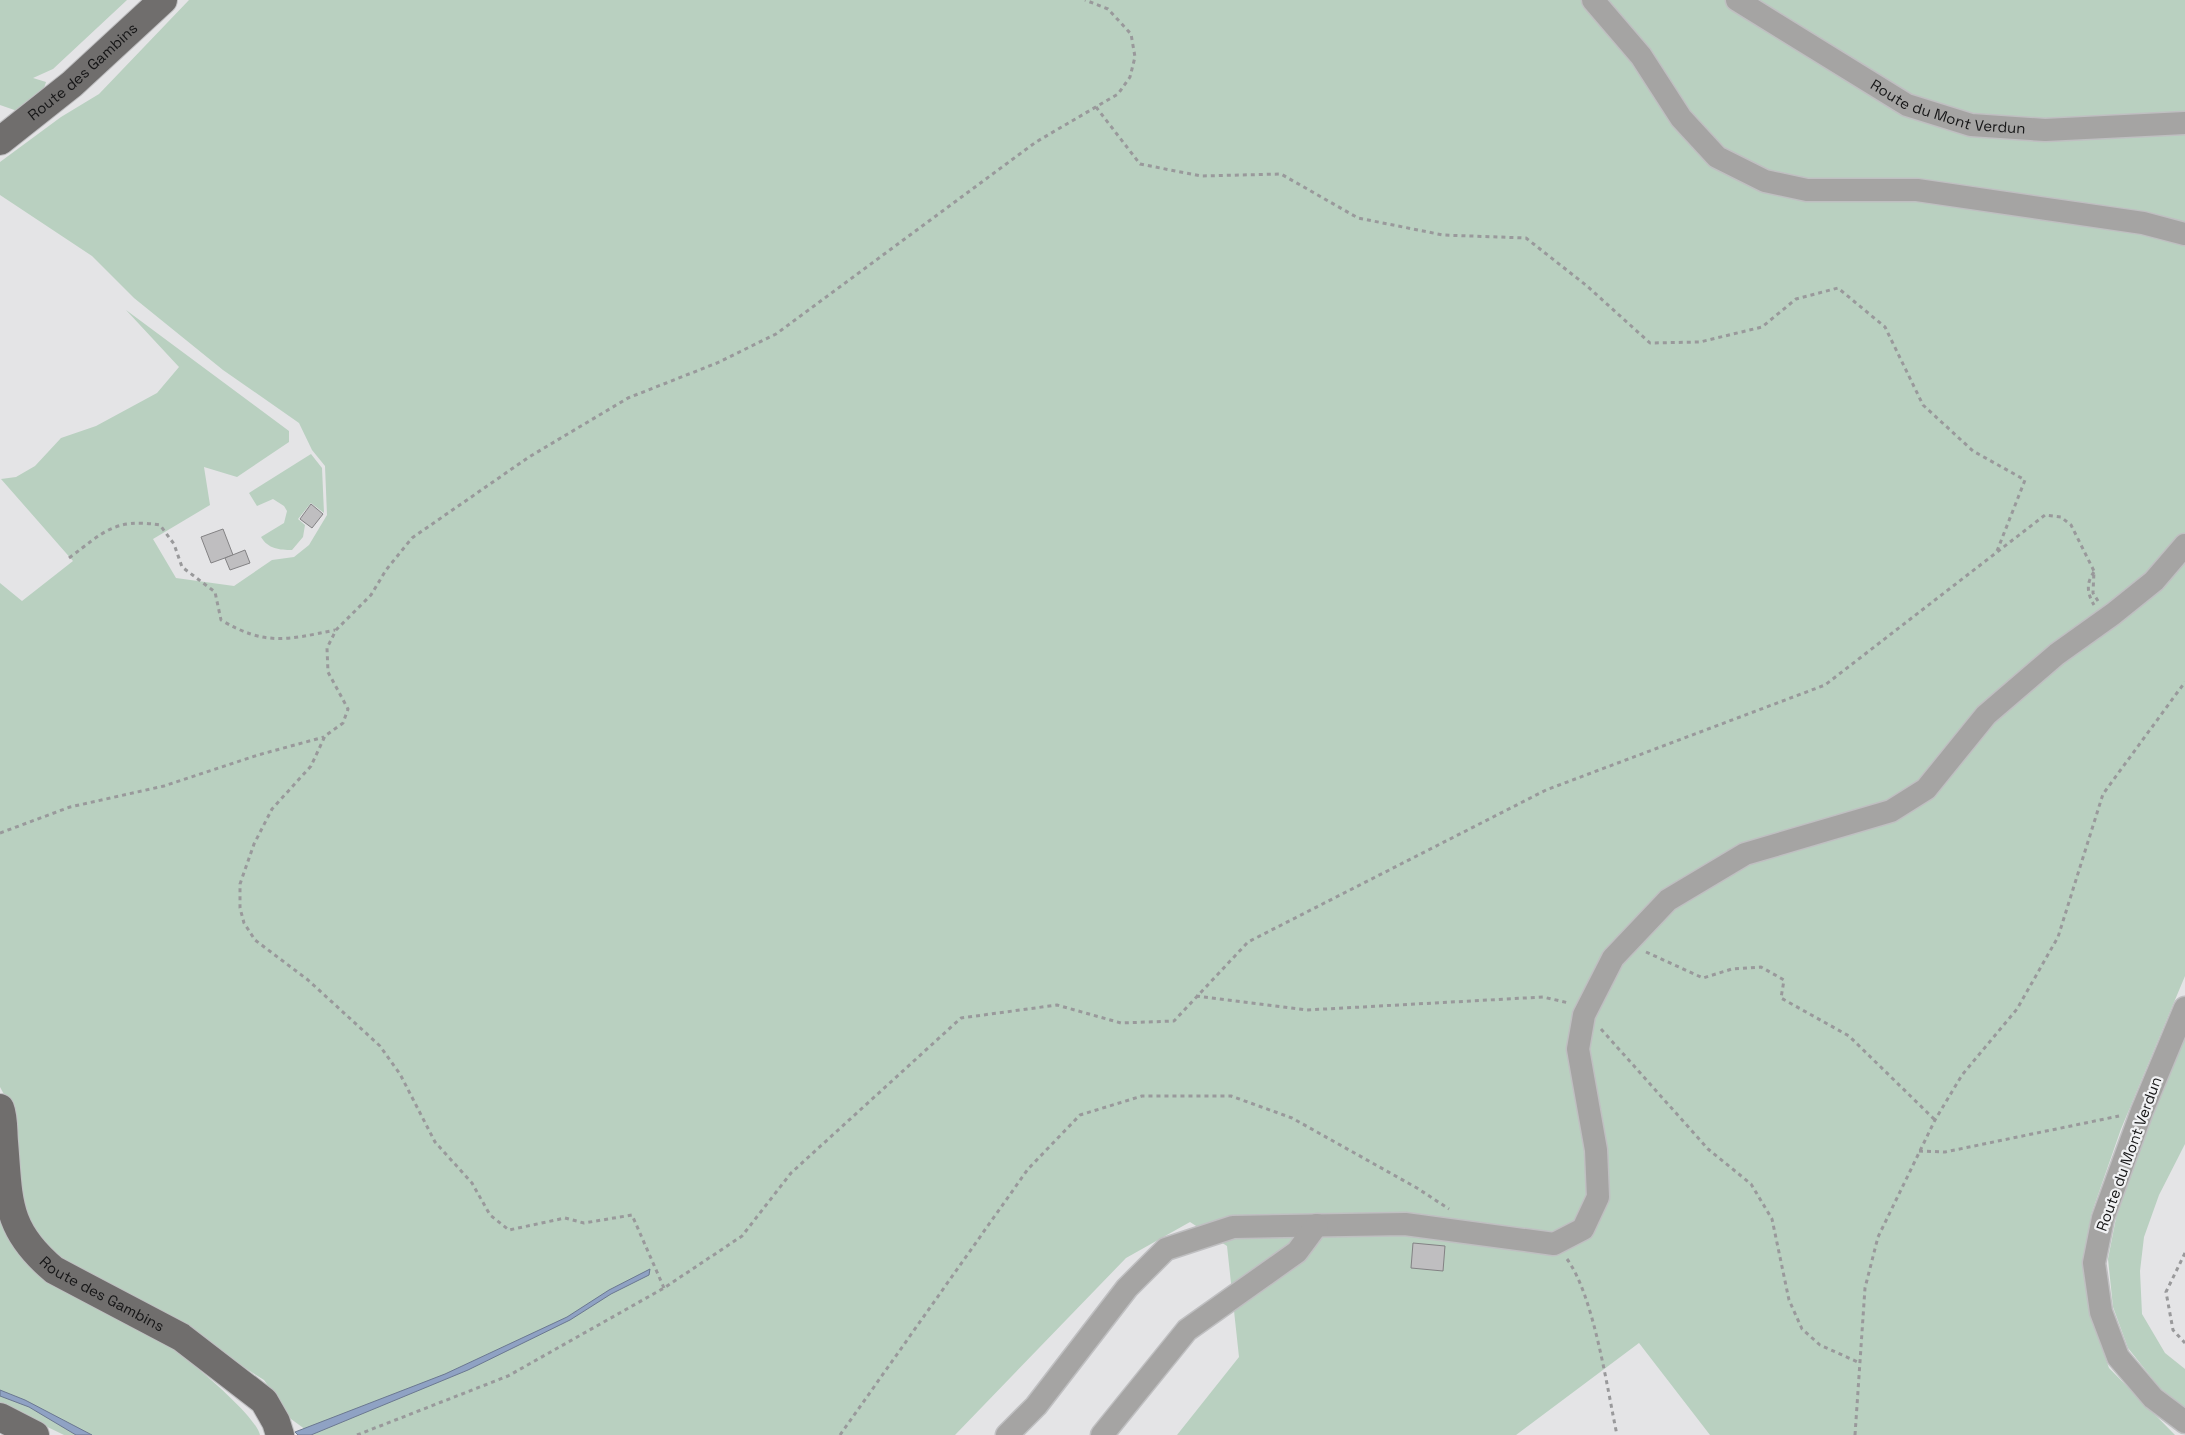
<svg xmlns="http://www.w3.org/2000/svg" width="2185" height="1435" font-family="'Space Grotesk',sans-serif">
<rect width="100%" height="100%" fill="#e4e4e6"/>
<g fill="#b9d0c0">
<polygon points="0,0 127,0 53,69 33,78 46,82 40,101 23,113 0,105"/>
<polygon points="189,0 1726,0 1905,109 2185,133 2185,976 2121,1129 2091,1215 2084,1264 2090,1314 2109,1368 2175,1435 1710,1435 1639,1343 1516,1435 1177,1435 1239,1357 1227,1246 1190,1222 1126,1258 955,1435 313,1435 291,1419 264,1380 184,1329 59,1262 45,1247 23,1210 14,1113 0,1087 0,583 22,601 73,561 1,479 16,477 35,466 61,438 96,426 157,393 179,367 126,310 289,431 289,442 237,477 204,467 210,505 153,539 176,578 234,586 272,560 294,557 309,545 327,515 325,466 312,450 299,423 223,370 134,298 92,256 0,195 0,162 61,117 99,94"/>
<polygon points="1747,0 2185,0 2185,115 2045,124 1971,119 1909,100"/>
<path d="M 311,454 L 322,468 L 324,513 L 311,503 L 298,519 L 305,525 L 303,537 L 292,550 C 280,550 268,549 261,537 L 284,523 L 287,511 L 284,506 L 273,499 L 257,506 L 249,493 Z"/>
<polygon points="2185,1038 2185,1144 2159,1195 2144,1237 2140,1271 2142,1314 2165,1353 2185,1369 2185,1408 2159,1387 2128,1348 2113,1307 2108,1259 2116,1218 2144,1137"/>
<path d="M 0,1216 C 42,1247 252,1398 260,1435 L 64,1435 L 0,1404 Z"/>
</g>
<g fill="#8fa2c4" stroke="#6b7890">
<polygon points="650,1269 649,1275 611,1294 570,1320 468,1370 311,1435 298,1435 295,1432 445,1374 567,1317 609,1290"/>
<polygon points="0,1390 25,1400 92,1435 76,1435 29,1407 0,1396"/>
</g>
<g fill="#bfbec0" stroke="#838284">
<polygon points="311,504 323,514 312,528 300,519"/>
<polygon points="223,529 233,555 211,563 201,537"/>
<polygon points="245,550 250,563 230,570 225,558"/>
<polygon points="1413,1243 1445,1246 1443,1271 1411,1268"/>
</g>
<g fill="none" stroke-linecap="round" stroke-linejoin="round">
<defs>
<g id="minor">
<polyline points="1593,0 1641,56 1681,118 1717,157 1765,181 1807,190 1917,190 2143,223 2185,234"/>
<path id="s1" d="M 1737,0 L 1907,105 L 1971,125 L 2045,130 L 2185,123"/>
<polyline points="2185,1008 2142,1111 2103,1218 2094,1263 2101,1312 2118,1357 2153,1398 2185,1422"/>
<polyline points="1007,1435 1036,1406 1127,1288 1166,1249 1233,1227 1405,1224 1554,1244 1583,1229 1598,1197 1596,1150 1578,1049 1584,1015 1613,958 1668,900 1745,854 1891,811 1926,789 1986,715 2057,654 2113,614 2154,581 2185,545"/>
<polyline points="1102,1435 1187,1330 1297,1252 1317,1225"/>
</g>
<g id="major">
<path id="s2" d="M 0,141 L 72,84 L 163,0"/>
<path id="s3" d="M 0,1108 C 4,1118 3,1132 4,1142 C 9,1200 5,1229 54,1270 L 181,1337 L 264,1401 L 276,1422 L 280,1435"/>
<polyline points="0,1417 35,1435"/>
</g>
</defs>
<use href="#minor" stroke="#bfbfc1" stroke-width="25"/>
<use href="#major" stroke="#bfbfc1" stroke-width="30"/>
<g stroke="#99999b" stroke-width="3" stroke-dasharray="4 4" stroke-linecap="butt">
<polyline points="1096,107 1140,164 1201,176 1281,174 1358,218 1443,235 1526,238 1587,286 1650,343 1700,342 1762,327 1796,299 1838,288 1885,327 1923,405 1973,451 2025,480 1997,551"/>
<path d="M 69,558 C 104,532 114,518 160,525 L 174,544 L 182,567 L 215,592 L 221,620 C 265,646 287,640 335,630"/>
<path d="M 2094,572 C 2086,583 2087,593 2094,605"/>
<polyline points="0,833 70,807 164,786 258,755 324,737"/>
<polyline points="1646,952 1703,978 1732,969 1761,967 1784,980 1781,998 1849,1036 1935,1120"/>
<polyline points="1196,996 1307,1010 1543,997 1569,1003"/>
<polyline points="1601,1029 1708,1149 1751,1184 1772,1219 1789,1300 1802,1329 1820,1345 1860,1363"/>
<polyline points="1919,1151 1945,1152 2119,1116"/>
<polyline points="2185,1253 2166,1292 2173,1330 2185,1343"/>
<path d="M 1567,1259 C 1594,1296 1607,1388 1617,1435"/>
<polyline points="664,1288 632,1215 584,1223 565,1218 509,1230 490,1215 472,1183 435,1142 400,1074 380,1046 308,980 255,940 244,923 240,908 240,884 254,844 272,809 311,766 325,736 343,723 348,709 328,672 327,648 336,630 371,595 386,570 412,538 529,457 628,398 717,363 776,334 1036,142 1118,94 1130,77 1135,57 1131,34 1108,9 1085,0"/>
<polyline points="357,1435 508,1376 664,1288 742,1236 791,1173 961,1018 1057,1005 1121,1023 1174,1021 1248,942 1546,790 1825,685 2045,515 2061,517 2071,525 2094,571 2093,593 2098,601"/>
<polyline points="840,1435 1028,1169 1080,1115 1142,1096 1231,1096 1292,1118 1417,1188 1449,1209"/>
<polyline points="1855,1435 1865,1288 1878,1237 1935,1120 1962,1075 2017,1009 2058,937 2103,794 2185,682"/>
</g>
<use href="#minor" stroke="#a5a4a3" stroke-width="22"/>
<use href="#major" stroke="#706e6d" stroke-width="28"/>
</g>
<g text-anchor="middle" stroke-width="4.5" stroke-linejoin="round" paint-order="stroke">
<g font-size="15" fill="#161617" stroke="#f1f2f4">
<text dy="5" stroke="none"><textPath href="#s2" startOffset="108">Route des Gambins</textPath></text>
<text dy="5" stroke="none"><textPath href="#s1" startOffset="240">Route du Mont Verdun</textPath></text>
<text transform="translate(2129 1154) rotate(-70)" y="5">Route du Mont Verdun</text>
<text dy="5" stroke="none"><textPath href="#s3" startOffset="231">Route des Gambins</textPath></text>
</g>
</g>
</svg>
